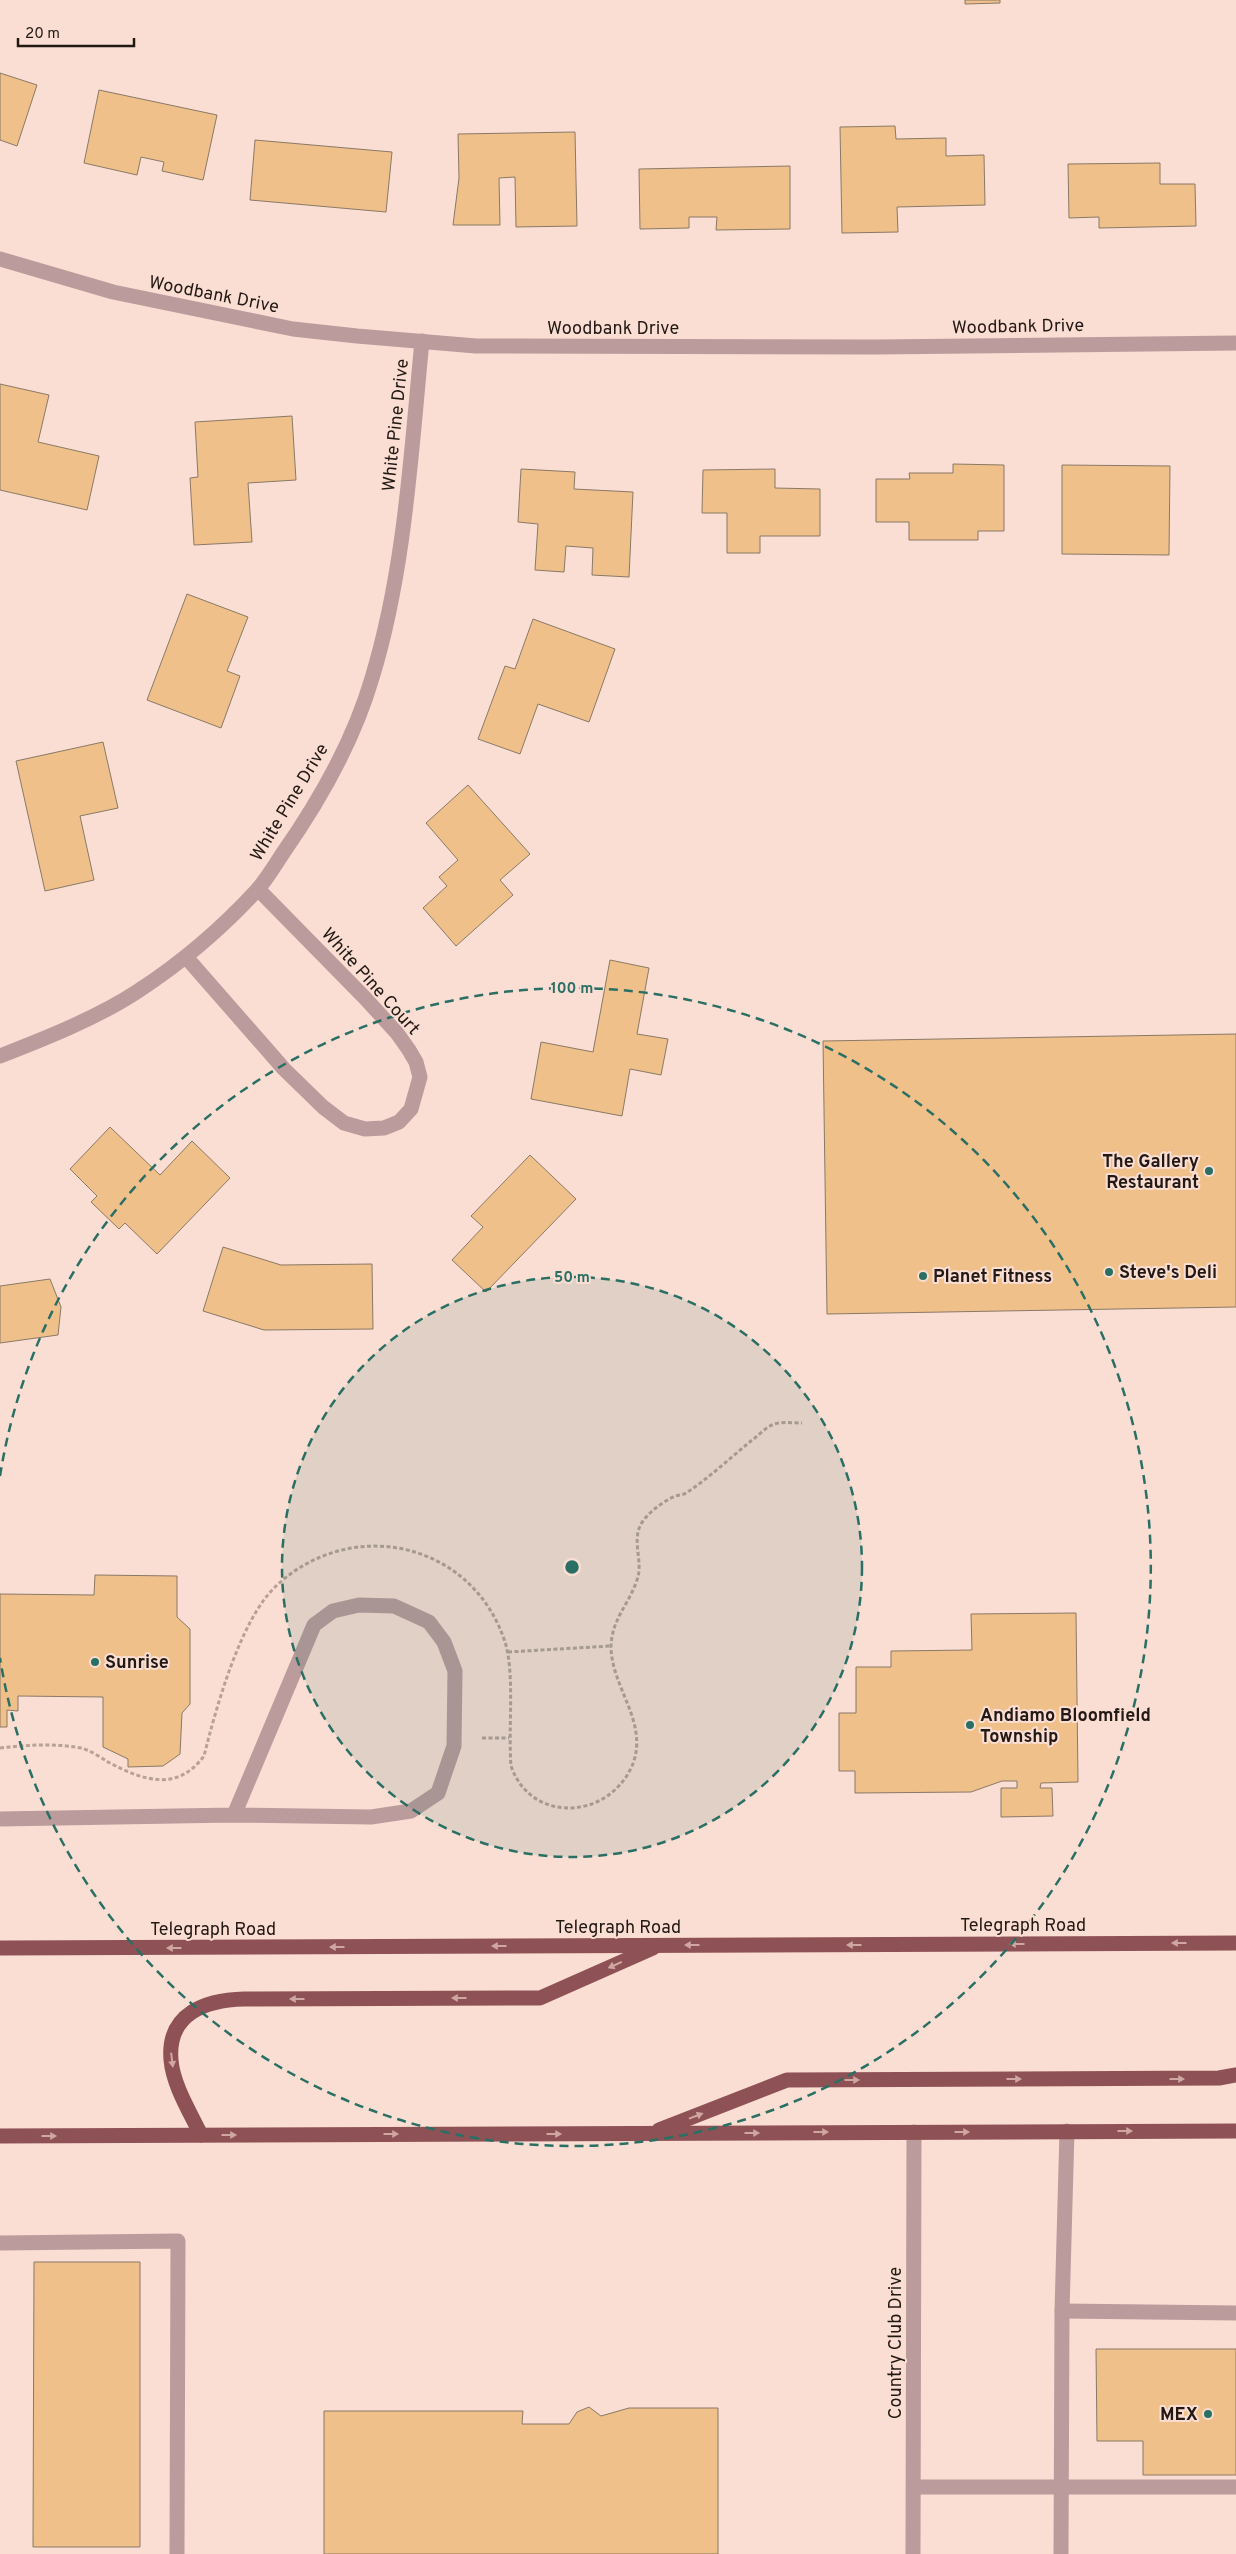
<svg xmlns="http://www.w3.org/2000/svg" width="1236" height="2554" font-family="Overpass,sans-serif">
<rect width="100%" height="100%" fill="#faded3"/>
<g fill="#efc08a" stroke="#8a7966">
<polygon points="965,0 1000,0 1000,3 965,4"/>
<polygon points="0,73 37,85 17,146 0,140"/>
<polygon points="99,90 217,115 203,180 162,171 164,162 141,157 137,175 84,163"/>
<polygon points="895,126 896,139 946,138 946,156 984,155 985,205 897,207 898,232 842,233 840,127"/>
<polygon points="575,132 577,226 516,227 515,177 499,178 500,225 453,225 459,178 458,134"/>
<polygon points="255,140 392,152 386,212 250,200"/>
<polygon points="1160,163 1160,184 1195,184 1196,226 1099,228 1099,217 1069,218 1068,164"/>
<polygon points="790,166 790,229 716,230 717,217 689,217 689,228 640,229 639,169"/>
<polygon points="0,384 49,395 38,442 99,456 87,510 0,490"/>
<polygon points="292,416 296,480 248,483 252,542 194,545 190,478 198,477 195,422"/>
<polygon points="953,464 1004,465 1004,531 978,531 978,540 909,540 909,522 876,522 876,479 910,479 909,473 953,473"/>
<polygon points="1062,465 1170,466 1169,555 1062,554"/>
<polygon points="521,469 575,472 574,489 633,492 629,577 592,575 593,548 566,546 564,572 535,570 538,524 518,522"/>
<polygon points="775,469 775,488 820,489 820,536 760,536 760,553 727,553 727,513 702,513 703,470"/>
<polygon points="187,594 248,617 227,671 240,676 221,728 147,700"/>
<polygon points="533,619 615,649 589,722 538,704 520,754 478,739 505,666 515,669"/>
<polygon points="103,742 118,808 80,816 94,880 45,891 16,761"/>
<polygon points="468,785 530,854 500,880 513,895 456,946 423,908 447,886 439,877 458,860 426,823"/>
<polygon points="610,960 649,968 637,1034 668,1039 661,1075 630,1069 622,1116 531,1099 541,1042 593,1052"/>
<polygon points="1236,1034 1236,1307 827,1314 823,1041"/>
<polygon points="110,1127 160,1175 192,1141 230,1178 157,1254 125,1223 119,1229 91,1202 97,1196 70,1169"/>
<polygon points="530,1155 576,1199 486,1292 452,1260 483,1227 471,1216"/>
<polygon points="223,1247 281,1265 372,1264 373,1329 264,1330 203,1311"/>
<polygon points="50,1279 61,1307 58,1335 0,1343 0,1286"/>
<polygon points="95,1575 177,1576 177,1617 190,1629 190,1704 182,1713 180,1754 163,1766 128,1767 128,1759 103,1747 103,1697 18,1696 18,1711 7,1710 7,1727 0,1727 0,1594 94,1595"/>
<polygon points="1076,1613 1078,1782 1041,1783 1040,1788 1052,1788 1053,1816 1001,1817 1001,1788 1017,1788 1017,1781 1002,1781 971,1792 855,1793 855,1771 839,1771 839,1713 856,1713 856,1667 891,1667 891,1651 972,1650 971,1614"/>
<polygon points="34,2262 140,2262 140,2547 33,2547"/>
<polygon points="1096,2349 1236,2349 1236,2475 1143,2475 1143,2441 1097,2441"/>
<polygon points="589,2407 601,2416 629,2408 718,2408 718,2554 324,2554 324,2411 523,2411 522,2424 569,2424 577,2412"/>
</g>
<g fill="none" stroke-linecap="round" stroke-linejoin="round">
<g stroke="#b7a198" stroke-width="3" stroke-dasharray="4 2.5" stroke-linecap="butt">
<polyline points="508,1652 611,1646"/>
<polyline points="482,1738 509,1738"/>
<path d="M 0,1748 C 27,1745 54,1743 81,1748 C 90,1750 100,1757 108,1762 C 144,1781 177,1792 204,1756 C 216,1708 240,1621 275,1587 C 350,1515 472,1541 505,1642 C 515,1673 508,1731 511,1766 C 531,1824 608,1820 632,1766 C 650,1723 611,1688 611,1646 C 612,1619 629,1604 637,1580 C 644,1562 630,1538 643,1521 C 651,1510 663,1502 675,1496 C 679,1495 683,1495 686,1493 C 709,1478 730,1458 751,1441 C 758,1436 765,1428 772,1425 C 779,1421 793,1423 802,1423"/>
</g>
<g stroke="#bc9b9d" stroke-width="15">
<polyline points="0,1819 234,1815 371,1817 411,1811 438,1793 454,1746 455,1671 444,1642 429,1622 394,1606 359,1605 333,1611 314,1625 234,1815"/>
<polyline points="0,2243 178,2241 177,2554"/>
<polyline points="1062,2311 1236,2313"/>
<polyline points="914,2487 1236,2487"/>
<polyline points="1061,2554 1062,2311 1067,2131"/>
</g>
<g stroke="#bc9b9d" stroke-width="15">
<polyline points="0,259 113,292 293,329 357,336 476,346 876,347 1236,343"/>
<polyline points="186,957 284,1069 323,1107 344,1123 365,1129 384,1128 399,1122 411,1109 420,1077 416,1062 409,1050 397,1033 365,998 258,889"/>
<path d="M 0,1056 C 44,1039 99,1017 138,991 C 181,963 222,928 257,890 C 267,879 275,865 283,853 C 320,800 354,740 372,678 C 405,570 411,453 422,341"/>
<polyline points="913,2554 914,2132"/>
</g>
<g stroke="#8e5256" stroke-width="15">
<polyline points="0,1948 1236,1943"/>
<polyline points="659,2130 787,2080 1219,2078 1236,2075"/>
<path d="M 201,2135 C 190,2112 173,2085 171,2060 C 167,2013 206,2000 244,1999 L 540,1998 L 653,1948"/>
<polyline points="0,2136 1236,2131"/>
</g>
</g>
<defs><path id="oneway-solid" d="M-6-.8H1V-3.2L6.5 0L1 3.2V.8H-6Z" transform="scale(1.25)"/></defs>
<g fill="#cfa6a1">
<use href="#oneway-solid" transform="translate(1179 1943) rotate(180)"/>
<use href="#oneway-solid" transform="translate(1017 1944) rotate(180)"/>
<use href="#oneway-solid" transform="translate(692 1945) rotate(180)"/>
<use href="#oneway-solid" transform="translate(854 1945) rotate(180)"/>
<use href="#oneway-solid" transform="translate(499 1946) rotate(180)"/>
<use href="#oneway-solid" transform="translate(337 1947) rotate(180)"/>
<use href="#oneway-solid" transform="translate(174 1948) rotate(180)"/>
<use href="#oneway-solid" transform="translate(615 1965) rotate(156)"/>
<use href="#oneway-solid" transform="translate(459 1998) rotate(180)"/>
<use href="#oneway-solid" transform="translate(297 1999) rotate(180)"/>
<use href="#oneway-solid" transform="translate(172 2060) rotate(83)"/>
<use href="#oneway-solid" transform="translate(1014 2079)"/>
<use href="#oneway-solid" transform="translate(1177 2079)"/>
<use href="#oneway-solid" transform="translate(852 2080)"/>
<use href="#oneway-solid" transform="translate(696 2116) rotate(-21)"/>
<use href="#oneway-solid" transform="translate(1125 2131)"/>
<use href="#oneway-solid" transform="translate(821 2132)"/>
<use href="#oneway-solid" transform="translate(962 2132)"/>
<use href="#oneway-solid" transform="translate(752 2133)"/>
<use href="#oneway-solid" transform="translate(391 2134)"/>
<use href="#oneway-solid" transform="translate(554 2134)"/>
<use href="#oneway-solid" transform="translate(229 2135)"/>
<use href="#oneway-solid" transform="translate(49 2136)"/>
</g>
<circle cx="572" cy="1567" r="290" fill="#296f64" fill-opacity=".12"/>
<g fill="none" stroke="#296f64" stroke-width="2.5" stroke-dasharray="9 6">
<circle cx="572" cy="1567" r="290"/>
<path d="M0 1476A579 579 0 1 1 0 1658"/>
</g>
<g fill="#296f64" stroke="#faded3" stroke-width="2">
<circle cx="1209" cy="1171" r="5"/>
<circle cx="1109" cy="1272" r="5"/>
<circle cx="923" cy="1276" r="5"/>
<circle cx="95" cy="1662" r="5"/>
<circle cx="970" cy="1725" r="5"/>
<circle cx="1208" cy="2414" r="5"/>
</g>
<g text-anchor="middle" stroke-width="4" stroke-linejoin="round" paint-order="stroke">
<g font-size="18" fill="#221814" stroke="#faded3">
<text transform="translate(214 294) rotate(11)" y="6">Woodbank Drive</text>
<text transform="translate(1018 326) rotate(-1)" y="6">Woodbank Drive</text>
<text x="613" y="334">Woodbank Drive</text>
<text transform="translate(395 425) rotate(-84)" y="6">White Pine Drive</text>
<text transform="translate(289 802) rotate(-59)" y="6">White Pine Drive</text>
<text transform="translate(371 981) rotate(48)" y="6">White Pine Court</text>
<text x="1023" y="1931">Telegraph Road</text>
<text x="618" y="1933">Telegraph Road</text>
<text x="213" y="1935">Telegraph Road</text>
<text transform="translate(895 2343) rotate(-90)" y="6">Country Club Drive</text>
</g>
<g font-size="18" font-weight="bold" fill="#221814" stroke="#faded3" text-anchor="start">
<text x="1199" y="1167" text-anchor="end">The Gallery<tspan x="1199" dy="21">Restaurant</tspan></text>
<text x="1119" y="1278">Steve's Deli</text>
<text x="933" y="1282">Planet Fitness</text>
<text x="105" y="1668">Sunrise</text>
<text x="980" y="1721">Andiamo Bloomfield<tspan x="980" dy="21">Township</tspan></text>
<text x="1198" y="2420" text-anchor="end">MEX</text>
</g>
</g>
<circle cx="572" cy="1567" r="8" fill="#296f64" stroke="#faded3" stroke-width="2.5"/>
<g font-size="15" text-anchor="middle" font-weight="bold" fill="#296f64" stroke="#faded3" stroke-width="4" stroke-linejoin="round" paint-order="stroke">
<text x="572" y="993">100 m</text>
<text x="572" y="1282">50 m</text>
</g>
<path d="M18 38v8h116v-8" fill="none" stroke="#221814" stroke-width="2.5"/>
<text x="25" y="38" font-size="15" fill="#221814" stroke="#faded3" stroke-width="4" paint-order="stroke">20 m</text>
</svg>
